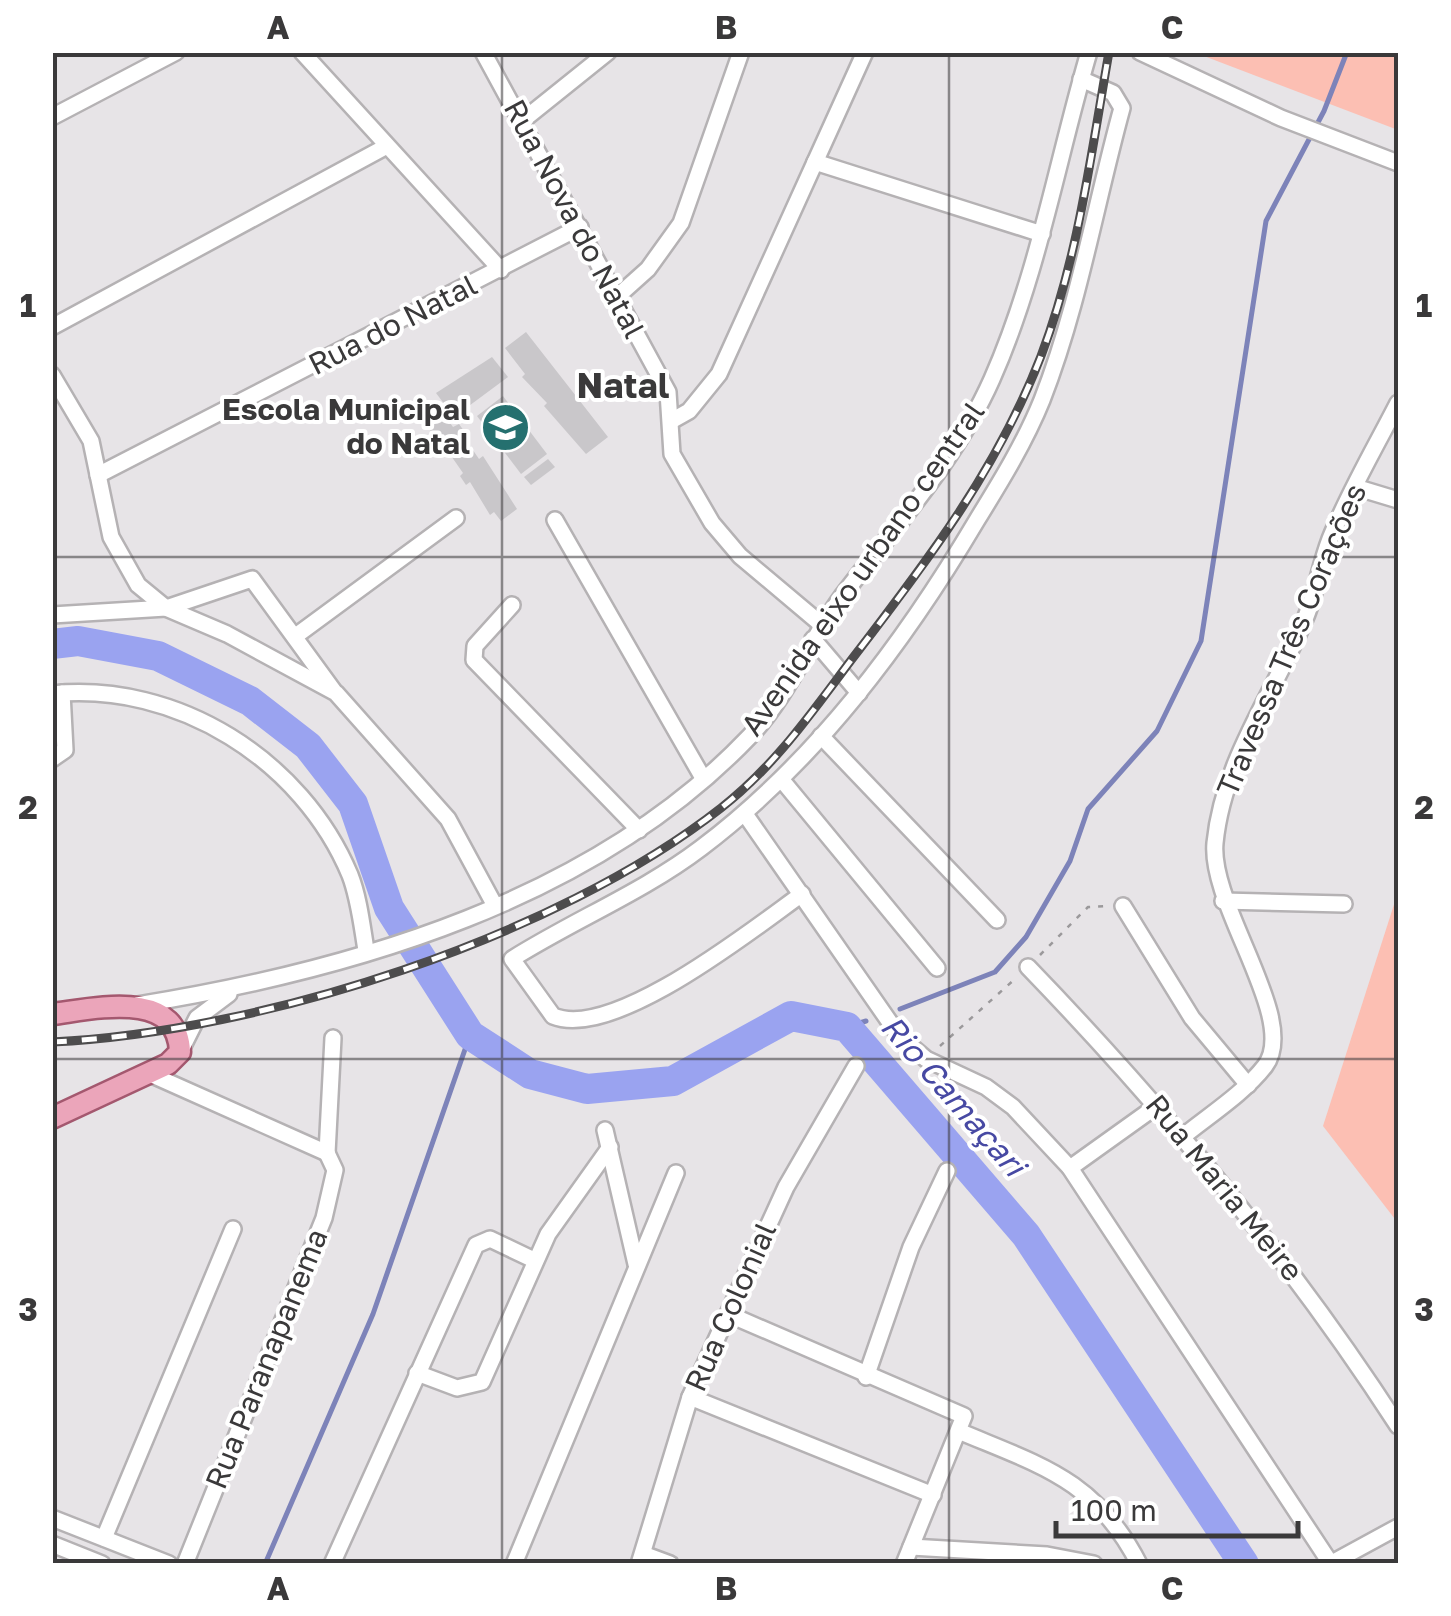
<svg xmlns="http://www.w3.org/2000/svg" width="1451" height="1616" font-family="'Golos Text',sans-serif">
<rect width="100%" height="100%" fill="#e7e4e7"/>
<g fill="#fcbfb3">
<polygon points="1196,53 1398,53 1398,130"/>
<polygon points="1398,892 1398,1223 1323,1126"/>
</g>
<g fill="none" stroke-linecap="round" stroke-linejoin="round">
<g stroke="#7d83b9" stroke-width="5">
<polyline points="900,1009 995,972 1026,937 1070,861 1088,809 1157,731 1201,641 1266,221 1324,111 1347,52"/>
<polyline points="847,1027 866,1021"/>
<polyline points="265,1564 373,1314 470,1035"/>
</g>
<polyline stroke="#9aa3f0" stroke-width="30" points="52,644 78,641 158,656 250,701 308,746 353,804 389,908 470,1035 530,1074 587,1089 673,1081 791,1016 847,1027 1026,1235 1244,1564"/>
</g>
<g fill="#c9c7ca">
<polygon points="526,332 608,437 586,454 544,406 547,403 522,377 525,374 505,348"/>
<polygon points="492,357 508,377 454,417 436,393"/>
<polygon points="503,396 547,454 521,474 477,416"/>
<polygon points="442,412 453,427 459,424 469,438 466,440 479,459 483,456 517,509 501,521 494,512 490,515 470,482 466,485 460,476 463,473 447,450 444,453 426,423"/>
<polygon points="548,459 555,467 531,485 524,477"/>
</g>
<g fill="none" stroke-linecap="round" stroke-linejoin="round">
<defs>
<g id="minor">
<polyline points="302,52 501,270"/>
<polyline points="483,52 668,392 672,454 712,523 740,556 822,625"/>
<polyline points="1140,52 1281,118 1398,163"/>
<polyline points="52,117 176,52"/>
<polyline points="522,121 608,52"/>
<polyline points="815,162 1042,234"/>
<polyline points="619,295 648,269 681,223 741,52"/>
<polyline points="52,327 387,146"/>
<polyline points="52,375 91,441 111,537 138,585 166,608 227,634 336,693 448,819 494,904"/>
<polyline points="673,420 689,411 719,374 865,52"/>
<polyline points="98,475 580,227"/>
<polyline points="1355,487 1398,500"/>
<polyline points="555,520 703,778"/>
<polyline points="512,605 475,646 474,660 639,830"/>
<polyline points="52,615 166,608 252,579 333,690"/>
<polyline points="297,635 456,518"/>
<polyline points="813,639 859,693"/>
<path d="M 52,694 C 177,681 302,760 350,875 C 359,898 362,926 366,950"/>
<polyline points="821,736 997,920"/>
<polyline points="52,759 65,750 62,693"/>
<polyline points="781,779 937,968"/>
<polyline points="745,814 900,1037 926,1059 986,1087 1013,1107 1070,1168 1331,1564"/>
<path d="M 802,894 C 753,929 613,1041 553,1016 L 512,959 C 574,920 643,892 701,848 C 816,761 904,643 977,520 C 1001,481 1025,442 1042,400 C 1079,305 1095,206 1122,108 L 1113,93 L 1081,79"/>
<polyline points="1223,901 1344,904"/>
<polyline points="1123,906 1192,1018 1248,1085"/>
<path d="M 1028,967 C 1166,1110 1290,1259 1398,1426"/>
<path d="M 137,1005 C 354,970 594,900 750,736 C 790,694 811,636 846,591 C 898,523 957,458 992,379 C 1038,275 1057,161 1089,52"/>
<polyline points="180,1052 197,1018 229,994"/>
<polyline points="150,1074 327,1153"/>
<polyline points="605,1130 636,1264"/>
<path d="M 1185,1135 C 1211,1114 1244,1093 1265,1066 C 1300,1020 1209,906 1215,843 C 1223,761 1274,693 1305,619 C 1316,593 1320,565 1330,539 C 1349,492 1375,448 1398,403"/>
<polyline points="327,1153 333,1038"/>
<polyline points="1070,1168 1158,1105"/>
<polyline points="728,1314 964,1416 904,1564"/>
<polyline points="417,1373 457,1388 482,1382 548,1234 610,1147"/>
<polyline points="866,1377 911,1247 947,1171"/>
<polyline points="690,1397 933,1495"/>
<path d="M 961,1432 C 1042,1466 1096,1480 1139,1564"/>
<polyline points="52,1518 169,1564"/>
<polyline points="104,1538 233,1229"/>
<polyline points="52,1544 102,1564"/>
<polyline points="911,1547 1047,1555 1094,1564"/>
<polyline points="643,1554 670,1564"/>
<polyline points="185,1564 324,1218 335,1170 327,1153"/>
<polyline points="332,1564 476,1245 490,1239 534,1260"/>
<polyline points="514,1564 676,1173"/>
<polyline points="639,1564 690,1397 786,1187 856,1066"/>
<polyline points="1330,1564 1398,1527"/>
</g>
<path id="major" d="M 52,1014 C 93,1009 178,988 180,1052 L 168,1064 L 52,1118"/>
</defs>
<use href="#minor" stroke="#b5b2b4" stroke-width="20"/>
<use href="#major" stroke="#a4586f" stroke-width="25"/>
<g stroke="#9b999b" stroke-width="2.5" stroke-dasharray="5 8" stroke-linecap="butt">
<polyline points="1040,955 1088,907 1107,906"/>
<polyline points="940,1046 1016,978"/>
</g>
<use href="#minor" stroke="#fff" stroke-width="15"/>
<use href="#major" stroke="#eba5ba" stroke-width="20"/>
<defs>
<path id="rail" d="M 52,1042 C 262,1032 555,938 721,808 C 775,766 812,712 852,659 C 926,563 997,470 1041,356 C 1078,259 1091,154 1109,52"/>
</defs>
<use href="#rail" stroke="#4d4c4d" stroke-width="9"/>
<use href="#rail" stroke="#fff" stroke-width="5" stroke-dasharray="15" stroke-linecap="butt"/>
</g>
<path fill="none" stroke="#3a393a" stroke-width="2.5" stroke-opacity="0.55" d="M 502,52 L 502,1564M 949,52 L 949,1564M 52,557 L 1398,557M 52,1059 L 1398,1059"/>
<defs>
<symbol id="school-disc" viewBox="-11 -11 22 22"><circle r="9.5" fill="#25706f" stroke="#fff"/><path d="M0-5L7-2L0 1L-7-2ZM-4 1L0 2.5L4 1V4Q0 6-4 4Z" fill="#fff"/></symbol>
</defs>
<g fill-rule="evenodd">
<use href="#school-disc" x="478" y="400" width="55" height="55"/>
</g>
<g text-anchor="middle" stroke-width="8" stroke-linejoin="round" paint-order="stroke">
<g font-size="30" fill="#3a393a" stroke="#fff">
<text transform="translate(574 219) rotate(62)" y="10">Rua Nova do Natal</text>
<text transform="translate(393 325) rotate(-27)" y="10">Rua do Natal</text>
<text transform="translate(863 569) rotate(-55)" y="10">Avenida eixo urbano central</text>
<text transform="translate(1292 640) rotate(-67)" y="10">Travessa Três Corações</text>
<text transform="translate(1224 1188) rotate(51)" y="10">Rua Maria Meire</text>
<text transform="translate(731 1307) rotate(-66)" y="10">Rua Colonial</text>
<text transform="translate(267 1359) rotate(-68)" y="10">Rua Paranapanema</text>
</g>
<g font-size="30" font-weight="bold" fill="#3a393a" stroke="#fff" text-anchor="end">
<text x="470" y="420">Escola Municipal<tspan x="470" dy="34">do Natal</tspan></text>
</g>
<g font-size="32" font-style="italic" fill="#4749a3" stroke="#fff">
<text transform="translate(953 1096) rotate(49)" y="11">Rio Camaçari</text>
</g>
<g font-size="35" font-weight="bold" fill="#3a393a" stroke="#fff">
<text x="623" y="398">Natal</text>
</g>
</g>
<rect width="1451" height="1616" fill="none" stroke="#ffffff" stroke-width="110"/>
<path d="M1056 1521v15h242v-15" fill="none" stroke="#3a393a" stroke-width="5"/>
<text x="1071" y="1521" font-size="30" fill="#3a393a" stroke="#ffffff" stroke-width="8" paint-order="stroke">100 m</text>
<rect x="55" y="55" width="1341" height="1506" fill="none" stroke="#3a393a" stroke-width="4"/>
<g font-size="32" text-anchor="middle" font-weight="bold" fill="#3a393a">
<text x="278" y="39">A</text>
<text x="726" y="39">B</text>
<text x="1172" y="39">C</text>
<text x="28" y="317">1</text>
<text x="1424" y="317">1</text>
<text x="28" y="819">2</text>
<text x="1424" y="819">2</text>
<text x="28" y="1321">3</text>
<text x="1424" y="1321">3</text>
<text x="278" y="1600">A</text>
<text x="726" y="1600">B</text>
<text x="1172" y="1600">C</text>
</g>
</svg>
